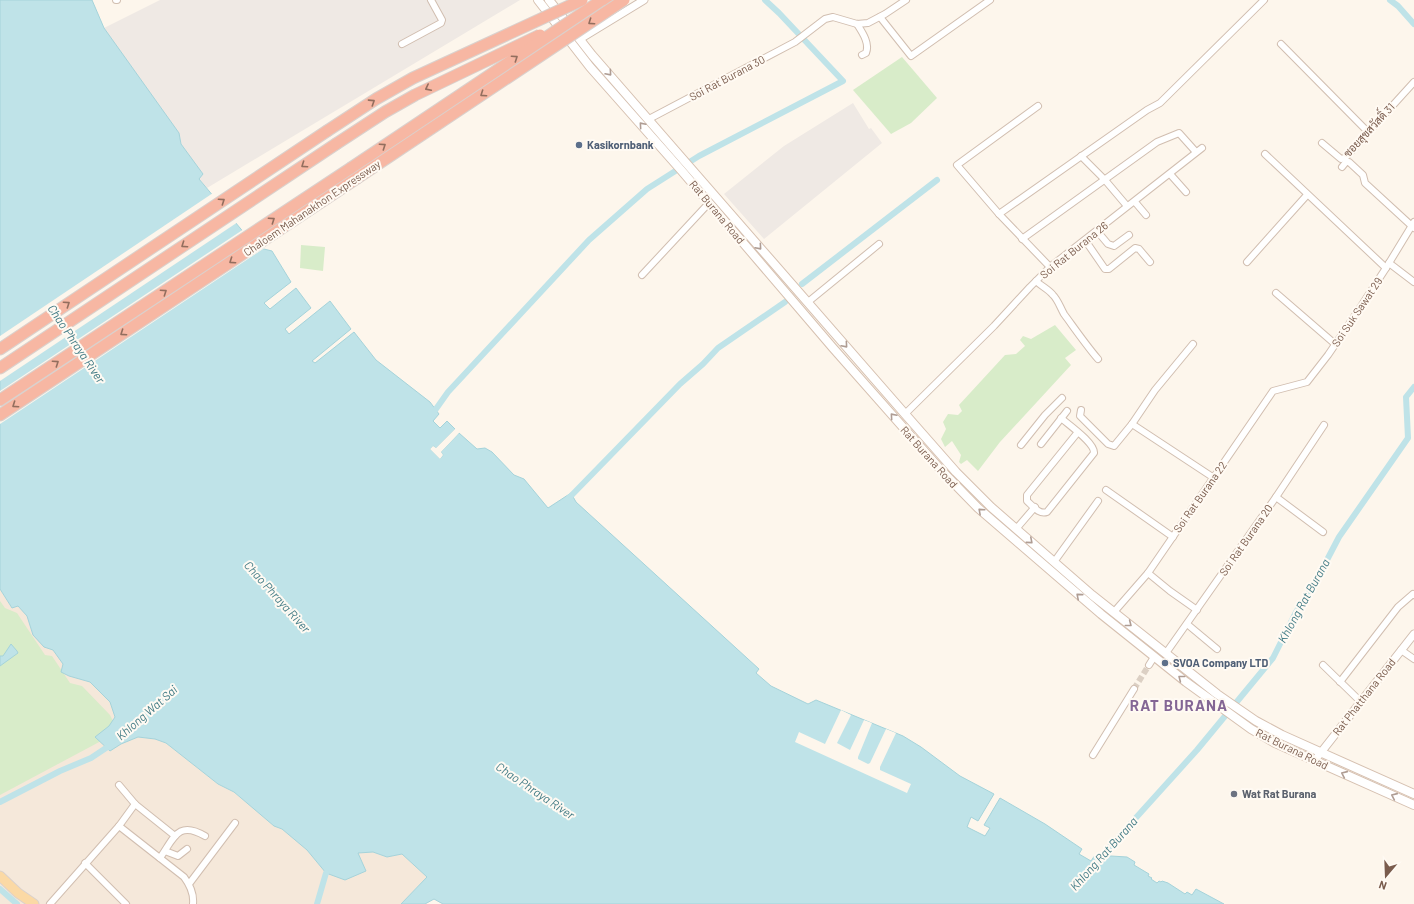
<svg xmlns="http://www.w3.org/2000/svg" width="1414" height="904" font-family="Barlow,Sarabun,sans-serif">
<rect width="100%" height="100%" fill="#fdf6ec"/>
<polygon fill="#f5e8da" points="0,589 12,608 18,605 27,616 34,635 44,647 53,649 63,664 69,676 90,682 110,702 115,716 109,726 121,744 138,737 155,739 166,743 218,784 234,792 274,826 282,829 307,850 326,873 366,871 358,853 373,852 387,857 402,854 427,877 401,904 0,904"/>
<g fill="#efe9e4">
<polygon points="160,0 520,0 207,188 199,179 203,174 181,144 179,133 104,28"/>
<polygon points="853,103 869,129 871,128 882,143 764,239 724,194 784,146"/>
</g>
<g fill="#d8ecc9">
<polygon points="902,57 937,98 911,123 891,134 853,90"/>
<polygon points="301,245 325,247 323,271 300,268"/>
<polygon points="1055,325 1076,350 1065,358 1071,365 1000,442 978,471 967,460 961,464 959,462 961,455 952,441 945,447 941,439 946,429 943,422 948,414 958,415 962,411 959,405 1005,355 1016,354 1025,346 1020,340 1023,336 1031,339"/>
<polygon points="0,601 5,608 17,613 45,655 52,656 70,683 82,686 110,715 114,723 103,740 0,795"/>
</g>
<g fill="#bfe3e8" stroke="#a5d3da">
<polygon points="0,0 92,0 104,28 179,133 181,144 203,174 199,179 256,247 272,251 291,282 264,303 270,309 296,288 311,308 285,329 289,334 330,301 351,329 312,361 315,363 354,332 376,360 430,402 439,414 433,421 440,428 447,421 455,429 436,448 433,446 430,449 440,459 443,455 441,452 459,433 477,449 485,448 492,452 514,475 524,479 548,508 571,493 576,502 759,669 756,673 771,686 808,704 816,700 903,736 921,747 960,776 994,794 978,821 971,817 967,827 985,836 990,828 984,825 1000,798 1045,824 1082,849 1079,854 1091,861 1095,855 1127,857 1135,862 1134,865 1149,874 1148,876 1152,878 1151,879 1157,883 1159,881 1161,882 1162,881 1168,883 1185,894 1187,892 1192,895 1196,889 1224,904 443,904 434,899 425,904 401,904 427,877 402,854 387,857 373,852 358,853 366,871 345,880 326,873 307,850 282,829 274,826 234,792 218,784 166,743 155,739 138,737 121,744 110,751 95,737 109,726 115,717 110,702 90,682 69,676 61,672 63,664 53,650 44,647 33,635 27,616 18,606 12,608 0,589"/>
<polygon points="11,644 17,651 18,653 0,666 0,656 3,656"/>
</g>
<g fill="#fdf6ec">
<polygon points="213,193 238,222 0,381 0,336"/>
<polygon points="244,229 258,245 266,247 0,424 0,391"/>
<polygon points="455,429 456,430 437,450 433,449 440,456 439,451 458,432 459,433 441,452 443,455 440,459 430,449 433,446 436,448"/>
<polygon points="841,710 851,715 837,743 850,750 864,720 872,723 858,757 858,759 868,764 870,763 886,729 896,733 880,767 880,770 911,784 907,793 795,742 799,732 825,744"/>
</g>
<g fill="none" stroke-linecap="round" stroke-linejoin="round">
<g stroke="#bfe3e8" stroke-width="6">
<polyline points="1390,0 1398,6 1414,24"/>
<polyline points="802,284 937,180"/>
<polyline points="431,416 448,392 589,240 647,189 699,156 843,81 779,13 765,0"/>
<polyline points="567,500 680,384 703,364 718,348 785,302"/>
<polyline points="0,802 60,771 91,758 112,744"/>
<polyline points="1097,861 1197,750 1273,658 1296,612 1317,579 1339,537 1408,438 1406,397 1414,387"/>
<polyline points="0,889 17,904"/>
<polyline points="317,904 326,873"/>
</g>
<polyline stroke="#dcd0c4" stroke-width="6" stroke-dasharray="6 3" stroke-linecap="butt" points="1134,689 1149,665"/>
<defs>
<g id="minor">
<polyline points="116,0 117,0"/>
<polyline points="880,17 911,56 990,0"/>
<path d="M 857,24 C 862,32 870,43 866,53 L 862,55"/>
<polyline points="402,44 441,23 442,20 431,0"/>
<polyline points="1281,44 1368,132"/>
<polyline points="1038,106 957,165 999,214 1050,267"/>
<polyline points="649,119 795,42 825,19 833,17 857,24 868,23 885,14 906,0"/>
<polyline points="1322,143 1341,159 1345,158 1414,82"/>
<polyline points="1265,154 1386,268"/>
<polyline points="1081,156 1105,180 1127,206"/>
<polyline points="1342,167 1346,162 1349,162 1363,175 1365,183 1414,228"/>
<polyline points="1170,174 1186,192"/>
<polyline points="1135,202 1146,215"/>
<polyline points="999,214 1147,110 1160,103 1264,0"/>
<polyline points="1097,231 1108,244 1114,246 1129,235"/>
<polyline points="1022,239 1157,142 1179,133 1196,152"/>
<polyline points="1085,240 1105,269 1109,269 1135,248 1139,249 1150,262"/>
<polyline points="1247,262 1307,195"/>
<polyline points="1389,263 1414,282"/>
<polyline points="642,275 709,203"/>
<path d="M 1036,281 C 1041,286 1048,289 1053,295 C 1058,300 1060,307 1064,314 C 1075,329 1086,345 1098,359"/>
<polyline points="1276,293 1335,344"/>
<polyline points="808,302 879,244"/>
<polyline points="1081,410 1080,416 1108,444 1114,446 1132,424 1155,390 1193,344"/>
<polyline points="905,414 994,326 1030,287 1050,267 1202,148"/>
<path d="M 1061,418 C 1069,425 1095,443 1094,453 L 1047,512 C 1039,515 1033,506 1027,501 L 1027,495 L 1078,432"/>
<polyline points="1132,424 1214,478"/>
<polyline points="1041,444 1067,411"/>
<polyline points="1021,445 1045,415 1062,398"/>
<polyline points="1106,490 1173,537"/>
<polyline points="1276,497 1323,532"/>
<polyline points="1016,529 1035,507"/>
<polyline points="1054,562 1098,501"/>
<polyline points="1148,573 1170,591 1197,610"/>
<polyline points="1114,612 1148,573 1273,391 1307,382 1328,355 1358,311 1386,268 1414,222"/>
<polyline points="1187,624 1217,649"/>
<polyline points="1401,650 1414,659"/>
<polyline points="1166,653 1276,497 1324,425"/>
<polyline points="1149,665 1154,657"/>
<polyline points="1323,665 1360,701"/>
<polyline points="1340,682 1398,607 1413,594 1414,595"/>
<polyline points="1093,755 1134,689"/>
<polyline points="119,785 135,804 175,836"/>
<path d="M 119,826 L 184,877 C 190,885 194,894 193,904"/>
<polyline points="165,851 178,856 187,849"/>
<path d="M 160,858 C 174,838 178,820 205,836"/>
<polyline points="85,863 126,904"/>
<polyline points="189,884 235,823"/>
<polyline points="50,904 119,826 135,804"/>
</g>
<g id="tertiary">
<polyline points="580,39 644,0"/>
<polyline points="1315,760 1414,634"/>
</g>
<g id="secondary">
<polyline points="538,0 590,67 681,170 833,348 939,468 978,508 1101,614 1186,682 1251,729 1275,743 1414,805"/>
<polyline points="549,0 592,55 905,414 956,472 991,507 1092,595 1217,694 1256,721 1282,735 1414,794"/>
</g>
<polyline id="primary" points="0,876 18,893 34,904"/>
<g id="motorway">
<polyline points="590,11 620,0"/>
<polyline points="0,349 327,131"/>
<polyline points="0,368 336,144"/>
<polyline points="0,400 351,168"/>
<polyline points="0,415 357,178"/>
</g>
</defs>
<use href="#minor" stroke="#d1beb0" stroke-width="8"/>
<use href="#tertiary" stroke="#d1beb0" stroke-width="9"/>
<use href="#secondary" stroke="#d6c0b0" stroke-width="10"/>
<use href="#primary" stroke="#dad1cd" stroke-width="11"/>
<use href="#motorway" stroke="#dad1cd" stroke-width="13"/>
<use href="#minor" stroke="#fff" stroke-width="6"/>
<use href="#tertiary" stroke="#fff" stroke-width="7"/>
<use href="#secondary" stroke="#fff" stroke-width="8"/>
<use href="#primary" stroke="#fbd9a5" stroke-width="9"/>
<use href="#motorway" stroke="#f7b7a3" stroke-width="11"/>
<defs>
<g id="motorway-bridge">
<polyline points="327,131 376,99 413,78 582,0"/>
<polyline points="336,144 385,112 415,95 540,35"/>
<polyline points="351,168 602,0"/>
<polyline points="357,178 624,0"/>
</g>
</defs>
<use href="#motorway-bridge" stroke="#dad1cd" stroke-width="13" stroke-linecap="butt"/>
<use href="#motorway-bridge" stroke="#f7b7a3" stroke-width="11"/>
</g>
<defs><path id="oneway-chevron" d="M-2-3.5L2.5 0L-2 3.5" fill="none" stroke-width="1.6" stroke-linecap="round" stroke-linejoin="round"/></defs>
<g stroke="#936e5e">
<use href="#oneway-chevron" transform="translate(591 22) rotate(146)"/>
<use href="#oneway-chevron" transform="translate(515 58) rotate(-34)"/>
<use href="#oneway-chevron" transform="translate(428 88) rotate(153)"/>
<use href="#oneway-chevron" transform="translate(483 94) rotate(146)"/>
<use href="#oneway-chevron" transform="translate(372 102) rotate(-33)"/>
<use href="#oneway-chevron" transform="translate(383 146) rotate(-34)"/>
<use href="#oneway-chevron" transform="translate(304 165) rotate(146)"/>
<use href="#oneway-chevron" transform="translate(222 201) rotate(-34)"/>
<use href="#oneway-chevron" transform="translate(272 220) rotate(-34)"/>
<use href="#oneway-chevron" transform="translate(184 245) rotate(146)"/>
<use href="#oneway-chevron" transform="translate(232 261) rotate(146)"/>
<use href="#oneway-chevron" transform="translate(164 292) rotate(-34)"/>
<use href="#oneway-chevron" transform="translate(67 304) rotate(-34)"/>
<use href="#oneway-chevron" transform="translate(123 333) rotate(146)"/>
<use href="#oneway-chevron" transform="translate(56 363) rotate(-34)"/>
<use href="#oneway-chevron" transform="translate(15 405) rotate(146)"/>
</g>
<g stroke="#af9d94">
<use href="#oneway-chevron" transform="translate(609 73) rotate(49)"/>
<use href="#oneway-chevron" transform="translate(642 125) rotate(-131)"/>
<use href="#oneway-chevron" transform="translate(759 247) rotate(49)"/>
<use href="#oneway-chevron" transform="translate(845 345) rotate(49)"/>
<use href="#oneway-chevron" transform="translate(893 416) rotate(-131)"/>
<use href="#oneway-chevron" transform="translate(981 511) rotate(-138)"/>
<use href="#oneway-chevron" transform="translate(1030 541) rotate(41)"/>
<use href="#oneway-chevron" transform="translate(1079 596) rotate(-139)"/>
<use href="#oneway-chevron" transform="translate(1129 624) rotate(38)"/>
<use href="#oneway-chevron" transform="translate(1181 678) rotate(-142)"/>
<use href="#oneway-chevron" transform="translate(1344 774) rotate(-156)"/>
<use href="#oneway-chevron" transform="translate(1394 796) rotate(-156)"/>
</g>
<g fill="#5c6f8a" stroke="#fffaf3" stroke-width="1.5">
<circle cx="579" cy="145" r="4"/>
<circle cx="1165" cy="663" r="4"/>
</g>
<circle fill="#6b7280" stroke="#fffaf3" stroke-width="1.5" cx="1234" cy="794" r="4"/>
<g text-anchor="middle" stroke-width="4" stroke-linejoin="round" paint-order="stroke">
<g font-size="11" fill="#7a5c4d" stroke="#fffaf3">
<text transform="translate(727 78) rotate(-28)" y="4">Soi Rat Burana 30</text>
<text transform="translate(1369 130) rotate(-47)" y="4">ซอยสุขสวัสดิ์ 31</text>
<text transform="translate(312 208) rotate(-34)" y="4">Chaloem Mahanakhon Expressway</text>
<text transform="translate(717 212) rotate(50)" y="4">Rat Burana Road</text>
<text transform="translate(1074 250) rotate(-39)" y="4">Soi Rat Burana 26</text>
<text transform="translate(1357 312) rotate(-56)" y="4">Soi Suk Sawat 29</text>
<text transform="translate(929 457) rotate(48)" y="4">Rat Burana Road</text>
<text transform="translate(1200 497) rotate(-55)" y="4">Soi Rat Burana 22</text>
<text transform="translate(1246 540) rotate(-55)" y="4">Soi Rat Burana 20</text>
<text transform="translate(1364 697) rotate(-52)" y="4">Rat Phatthana Road</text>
<text transform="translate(1292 749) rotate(26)" y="4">Rat Burana Road</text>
</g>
<g font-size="11" font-weight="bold" fill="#4e5e75" stroke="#fffaf3" text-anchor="start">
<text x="587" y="149">Kasikornbank</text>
<text x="1173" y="667">SVOA Company LTD</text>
</g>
<g font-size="11" font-weight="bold" fill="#5b616d" stroke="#fffaf3" text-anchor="start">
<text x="1242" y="798">Wat Rat Burana</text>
</g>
<g font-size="12" font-style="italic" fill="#437c86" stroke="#fffaf3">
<text transform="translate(76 344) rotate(56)" y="4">Chao Phraya River</text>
<text transform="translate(277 597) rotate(48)" y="4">Chao Phraya River</text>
<text transform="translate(1304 601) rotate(-61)" y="4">Khlong Rat Burana</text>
<text transform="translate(147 713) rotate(-41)" y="4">Khlong Wat Sai</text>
<text transform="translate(535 791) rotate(34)" y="4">Chao Phraya River</text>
<text transform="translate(1104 854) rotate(-48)" y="4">Khlong Rat Burana</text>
</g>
<g font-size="15" font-weight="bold" letter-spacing="1" fill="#846695" stroke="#fffaf3">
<text x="1179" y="711">RAT BURANA</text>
</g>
</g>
<g transform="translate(1386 876) rotate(199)" stroke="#fffaf3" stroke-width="3" paint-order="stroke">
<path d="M0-3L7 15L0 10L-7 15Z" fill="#7a5c4d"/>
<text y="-6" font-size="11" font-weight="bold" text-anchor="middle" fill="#7a5c4d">N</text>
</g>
</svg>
